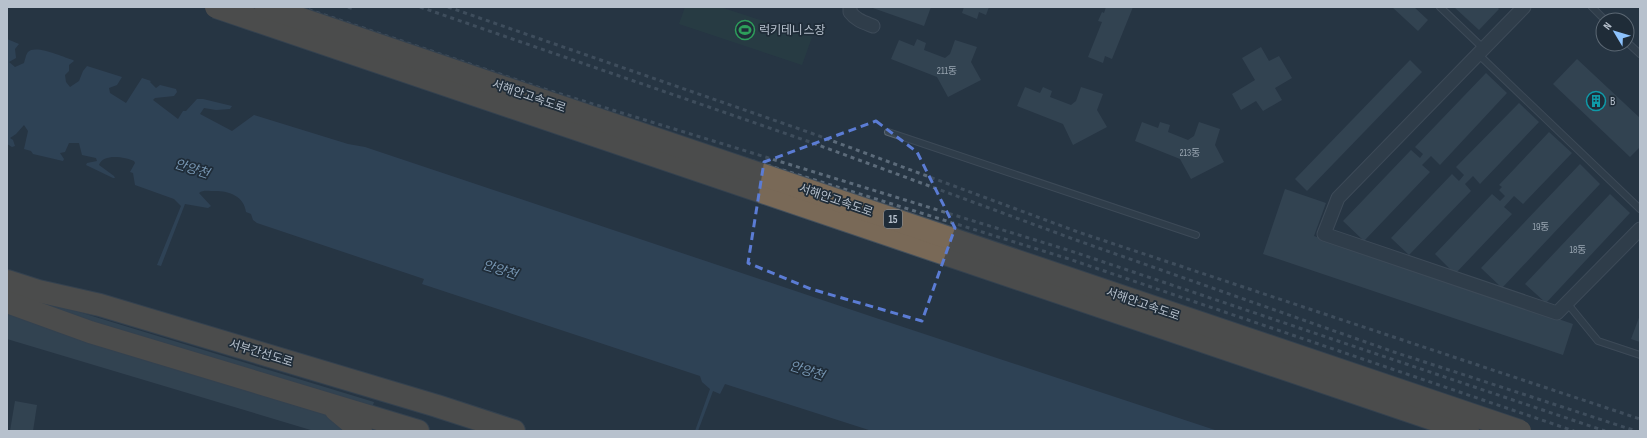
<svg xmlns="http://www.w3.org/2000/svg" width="1647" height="438" font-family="'Sofia Sans Condensed','Noto Sans KR',sans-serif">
<rect width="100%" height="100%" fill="#263543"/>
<polygon fill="#284444" points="685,7 720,7 812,37 802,65 679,24"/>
<path fill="#39526b" d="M 7,39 L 19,44 L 15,49 L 16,58 L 9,62 L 15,67 L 24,63 C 25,60 26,54 28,52 C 35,44 63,57 73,60 L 74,61 L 69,65 L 69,71 L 65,75 L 66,82 L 70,87 L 79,81 L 83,71 L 87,66 L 122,77 L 117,85 L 109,88 L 110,93 L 126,103 L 142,78 L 151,81 L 150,82 L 156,88 L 160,85 L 176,89 L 177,92 L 174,96 L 155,98 L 153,100 L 178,119 L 183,111 L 186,111 L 197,99 L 203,99 L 232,106 L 230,109 L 216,110 L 204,108 L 200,114 L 232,131 L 254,115 L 348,144 L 365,147 L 873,317 L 1218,431 L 872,431 L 725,384 L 720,394 L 713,391 L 698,431 L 695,431 L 710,389 L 702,382 L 700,376 L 422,284 L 424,279 L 257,223 L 253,220 L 251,214 L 246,212 C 244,195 227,190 211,191 C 207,191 203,190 199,193 L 211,206 L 208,208 L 185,204 L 161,266 L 157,265 L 181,206 L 174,199 L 135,185 L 133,173 L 130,172 L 135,163 L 134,161 C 125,157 103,153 99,165 L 114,176 L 115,178 L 113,178 L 86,165 L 87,163 L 97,161 L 96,158 L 82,155 L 79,143 L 69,143 L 65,152 L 60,153 L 64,159 L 63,161 L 33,154 L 31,151 L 24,149 L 28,131 L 24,125 L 16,134 L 10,138 L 13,140 L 15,146 L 12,147 L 7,144 Z"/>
<g fill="#415462">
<polygon points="870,7 931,7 924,26"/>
<polygon points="964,7 989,7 986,15 979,12 977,19 962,13"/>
<polygon points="1106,7 1133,7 1112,59 1105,56 1103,63 1088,57 1102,22 1098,21 1102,12 1104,13"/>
<polygon points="1392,7 1414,7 1428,20 1418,31"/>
<polygon points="1454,7 1497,7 1499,9 1479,30"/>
<polygon points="917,39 926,43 924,50 945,58 950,54 955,40 977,47 971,62 981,80 948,97 937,77 891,59 899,40 914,46"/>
<polygon points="1261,47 1269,61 1279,56 1292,78 1275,88 1282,100 1263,111 1256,101 1241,110 1232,94 1255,80 1242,58"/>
<polygon points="1577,59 1640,118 1640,147 1630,157 1553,84"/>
<polygon points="1410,60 1422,72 1307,191 1295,179"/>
<polygon points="1486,73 1507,93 1440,165 1431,156 1422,165 1430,172 1364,241 1343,221 1411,150 1420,158 1423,154 1415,147"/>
<polygon points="1025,87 1040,93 1043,87 1052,91 1050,97 1071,105 1076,101 1081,87 1103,94 1097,110 1107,127 1073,145 1063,124 1017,106"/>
<polygon points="1519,103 1539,122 1480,184 1473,176 1465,184 1471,191 1409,255 1391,238 1452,174 1459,181 1464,175 1456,167"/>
<polygon points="1142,122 1158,128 1160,122 1170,125 1168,132 1188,140 1194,136 1199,122 1220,129 1215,145 1224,162 1191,179 1180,159 1135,141"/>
<polygon points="1549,132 1572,153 1523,204 1514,196 1504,207 1512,214 1455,274 1435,254 1492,194 1500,201 1505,196 1499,190 1502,187 1499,185"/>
<polygon points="1580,164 1600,184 1502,288 1481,268"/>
<polygon points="1285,189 1326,203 1314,236 1573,324 1563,355 1263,254"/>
<polygon points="1610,194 1630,213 1546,303 1525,284"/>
<polygon points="7,290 374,402 365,431 314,431 7,339"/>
<polygon points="1640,315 1640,342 1631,339"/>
<polygon points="15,401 37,405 33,431 10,431"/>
</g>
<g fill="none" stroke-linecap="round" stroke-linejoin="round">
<defs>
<g id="lane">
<polyline points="1440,7 1484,49"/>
<polyline points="1592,7 1605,20"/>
<polyline points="1627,42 1640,54"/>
<polyline points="1478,54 1640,209"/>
<polyline points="888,132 1196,235"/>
<polyline points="1567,303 1598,341 1640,355"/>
</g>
<g id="street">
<path d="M 850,7 L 850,12 C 856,20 863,22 873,26"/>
<polyline points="1524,7 1338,198 1324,234 1557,313 1640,229"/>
</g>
<g id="highway">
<polyline points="7,281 38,291 100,305 437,406 514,431"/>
<polyline points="7,302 90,332 418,431"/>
<polyline points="336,410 361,431"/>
</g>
</defs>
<use href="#lane" stroke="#586470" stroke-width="8"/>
<use href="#street" stroke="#586470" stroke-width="15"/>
<use href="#highway" stroke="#45515d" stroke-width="24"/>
<use href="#lane" stroke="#3a4753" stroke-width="6"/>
<use href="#street" stroke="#3a4753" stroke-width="13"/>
<use href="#highway" stroke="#796957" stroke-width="22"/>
<g stroke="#5c6b7a" stroke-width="3" stroke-dasharray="4 4" stroke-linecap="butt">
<polyline points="280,7 535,93 1069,259 1574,431"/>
<polyline points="301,7 541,88 1071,251 1605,431"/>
<polyline points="348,7 354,9"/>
<polyline points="420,7 810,142 1076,240 1394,352 1636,431"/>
<polyline points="448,7 811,133 1078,232 1640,419"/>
</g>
<defs>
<g id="highway-bridge">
<polyline points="216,7 1468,431"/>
<polyline points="266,7 1520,431"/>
</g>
</defs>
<use href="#highway-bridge" stroke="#45515d" stroke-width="24" stroke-linecap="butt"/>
<use href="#highway-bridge" stroke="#796957" stroke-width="22"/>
</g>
<path d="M0 0H1647V438H0ZM 876,121 L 917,152 L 955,228 L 922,321 L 811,289 L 748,263 L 764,162 Z" fill="#263543" fill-opacity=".55" fill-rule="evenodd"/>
<path fill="none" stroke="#5b7cd4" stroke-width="3" stroke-dasharray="8 5" stroke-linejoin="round" d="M 876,121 L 917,152 L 955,228 L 922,321 L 811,289 L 748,263 L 764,162 Z"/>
<defs>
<symbol id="stadium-ring" viewBox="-11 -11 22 22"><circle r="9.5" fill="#1f2c38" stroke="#2e9e5b" stroke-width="1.5"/><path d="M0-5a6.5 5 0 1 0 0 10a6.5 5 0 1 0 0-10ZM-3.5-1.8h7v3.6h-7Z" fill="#2e9e5b"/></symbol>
<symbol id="building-ring" viewBox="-11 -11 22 22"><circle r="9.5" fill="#1f2c38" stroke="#0f9aa8" stroke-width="1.5"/><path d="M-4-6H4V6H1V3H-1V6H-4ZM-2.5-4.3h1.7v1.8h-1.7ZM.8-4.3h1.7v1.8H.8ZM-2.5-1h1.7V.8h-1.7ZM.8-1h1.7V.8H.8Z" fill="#0f9aa8"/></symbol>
</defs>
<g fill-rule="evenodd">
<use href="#stadium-ring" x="734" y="19" width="22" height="22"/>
<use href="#building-ring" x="1585" y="90" width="22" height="22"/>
</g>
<g text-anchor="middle" stroke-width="3.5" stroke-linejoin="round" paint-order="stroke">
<g font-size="10" fill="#9aa6b2">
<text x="947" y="74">211동</text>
<text x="1190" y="156">213동</text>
<text x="1541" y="230">19동</text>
<text x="1578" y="253">18동</text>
</g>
<rect fill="#1f2c38" stroke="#8994a0" stroke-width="1" x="884" y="210" width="18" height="18" rx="3"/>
<g font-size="11" font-weight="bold" fill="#b7c1cd">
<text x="893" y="223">15</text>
</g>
<g font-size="12" fill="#b7c1cd" stroke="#1f2c38" text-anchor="start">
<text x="759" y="34">럭키테니스장</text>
<text x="1610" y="105">B</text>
</g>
<g font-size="12" fill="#b7c1cd" stroke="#1f2c38">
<text transform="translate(529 96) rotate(19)" y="4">서해안고속도로</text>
<text transform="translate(836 200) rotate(19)" y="4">서해안고속도로</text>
<text transform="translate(1143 304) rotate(19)" y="4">서해안고속도로</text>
<text transform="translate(261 353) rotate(17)" y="4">서부간선도로</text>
</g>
<g font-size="13" font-style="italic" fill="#7695b1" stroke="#1f2c38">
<text transform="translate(192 168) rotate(18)" y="5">안양천</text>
<text transform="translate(500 269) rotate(18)" y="5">안양천</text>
<text transform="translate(807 370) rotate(18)" y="5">안양천</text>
</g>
</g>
<rect width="1647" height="438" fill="none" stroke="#b7c1cd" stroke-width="16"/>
<g transform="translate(1615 32) rotate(308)"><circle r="19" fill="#1f2c38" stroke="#5c6874"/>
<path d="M0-3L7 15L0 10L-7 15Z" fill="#8dc2fc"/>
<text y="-6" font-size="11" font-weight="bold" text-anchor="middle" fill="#b7c1cd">N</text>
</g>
</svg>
